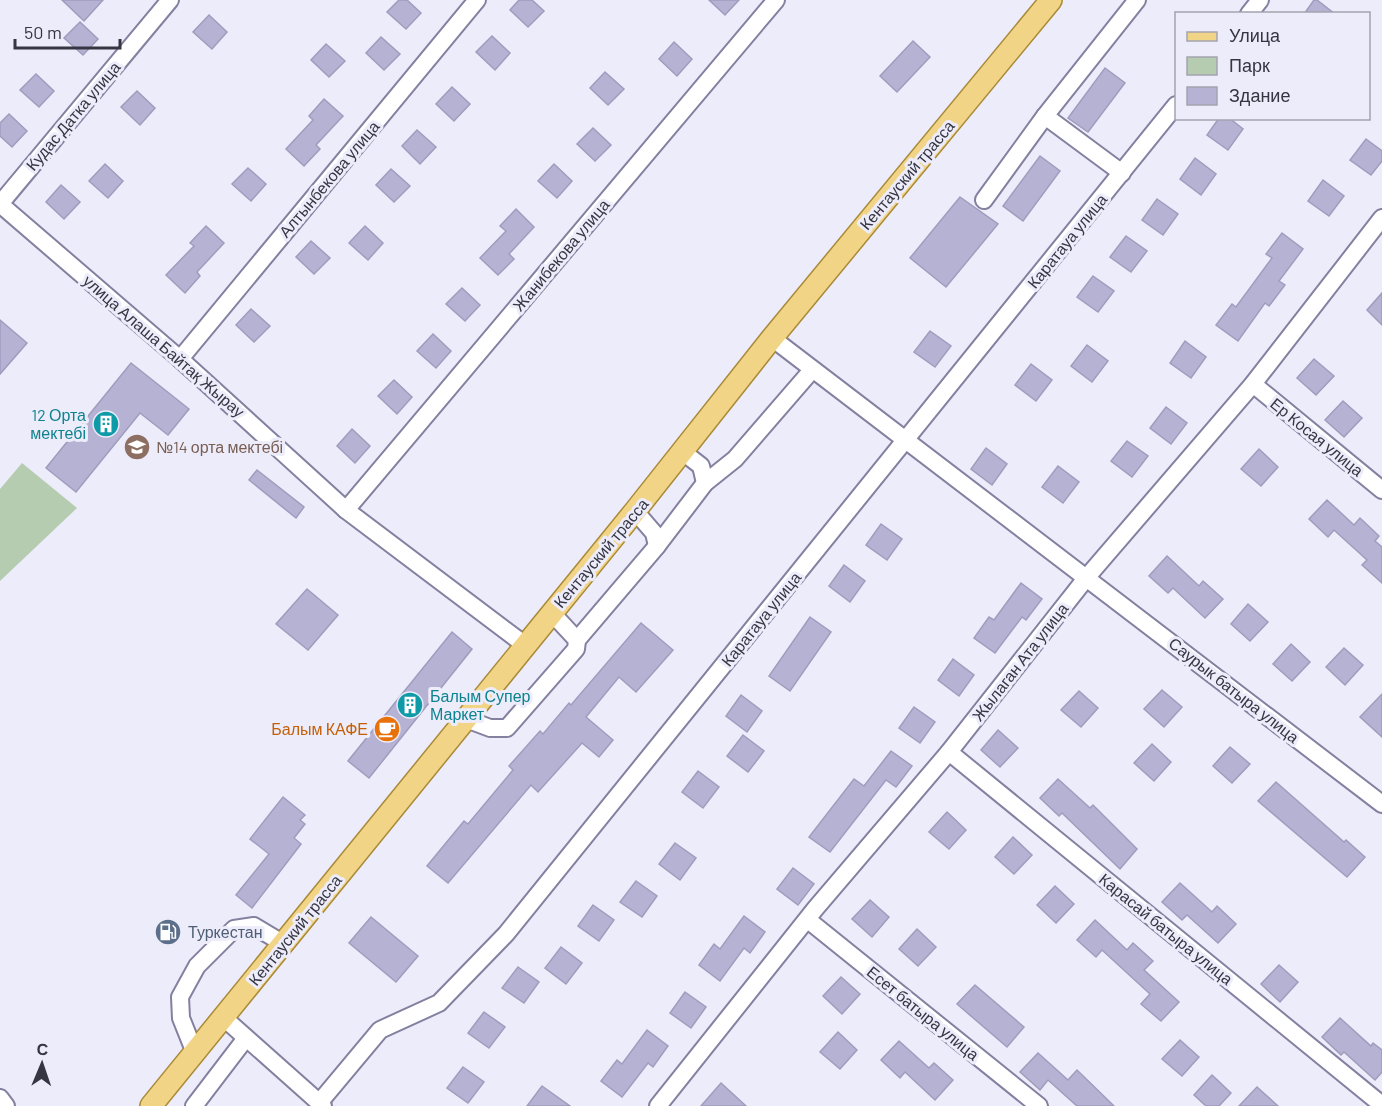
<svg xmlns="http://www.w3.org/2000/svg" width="1382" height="1106" font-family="Barlow,sans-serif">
<rect width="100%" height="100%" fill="#edecfa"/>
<polygon fill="#b5ccb0" points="22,463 77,508 0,581 0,489"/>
<g fill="#b6b2d4" stroke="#a09cbe" stroke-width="1.5">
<polygon points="62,0 103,0 84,21"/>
<polygon points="399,0 407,0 421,13 406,29 387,12"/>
<polygon points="519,0 532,0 544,11 528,27 510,10"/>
<polygon points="709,0 739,0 725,15"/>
<polygon points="1314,0 1317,0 1335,14 1304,14"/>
<polygon points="209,15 227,32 212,49 193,32"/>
<polygon points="80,22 98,39 83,55 64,38"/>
<polygon points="492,36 510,53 495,70 476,52"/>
<polygon points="381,37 400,54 384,70 366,53"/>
<polygon points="913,41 930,57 897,92 880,76"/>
<polygon points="674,42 692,59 677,76 659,59"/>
<polygon points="326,44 345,61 329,77 311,60"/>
<polygon points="1105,68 1125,83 1088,132 1068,118"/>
<polygon points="605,72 624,89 608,105 590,88"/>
<polygon points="36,74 54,91 39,107 20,90"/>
<polygon points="452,87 470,104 454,121 436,104"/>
<polygon points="137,91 155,108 140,125 121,107"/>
<polygon points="324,99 343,116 316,145 320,149 304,166 286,149 313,120 309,116"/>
<polygon points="9,114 27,131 12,147 0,136 0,123"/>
<polygon points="1219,118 1229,118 1243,129 1228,150 1207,135"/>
<polygon points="593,128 611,145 595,161 577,144"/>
<polygon points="417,130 436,147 420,164 402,146"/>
<polygon points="1366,139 1382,151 1382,161 1371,175 1350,160"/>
<polygon points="1040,156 1060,171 1023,221 1003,206"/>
<polygon points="1195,158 1216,174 1201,195 1180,179"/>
<polygon points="105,164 123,181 108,198 89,181"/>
<polygon points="554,164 572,181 557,198 538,181"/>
<polygon points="248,168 266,184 251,201 232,184"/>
<polygon points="391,169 410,186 394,202 376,185"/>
<polygon points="1323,180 1344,196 1329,216 1308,201"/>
<polygon points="61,185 80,202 64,219 46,202"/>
<polygon points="960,197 998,224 946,287 910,258"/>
<polygon points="1157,199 1178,214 1163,235 1142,220"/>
<polygon points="516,209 534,227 509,254 514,259 498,275 480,258 506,231 500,226"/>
<polygon points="206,226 224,243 197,272 200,276 185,293 166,275 194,246 190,243"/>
<polygon points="365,226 383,243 368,260 349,243"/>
<polygon points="1282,233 1303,249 1279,281 1285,285 1269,306 1265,303 1238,341 1216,325 1232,304 1236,307 1272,258 1266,254"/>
<polygon points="1126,236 1147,251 1131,272 1110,257"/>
<polygon points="311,241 330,258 314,274 296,257"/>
<polygon points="1093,276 1114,291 1098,312 1077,297"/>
<polygon points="462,288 480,305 465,321 446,304"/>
<polygon points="1382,293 1382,325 1367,310"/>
<polygon points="251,309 270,326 254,342 236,325"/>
<polygon points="0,320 27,343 0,374"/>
<polygon points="930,331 951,346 935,367 914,352"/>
<polygon points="433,334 451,351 436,368 417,351"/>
<polygon points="1185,341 1206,357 1191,378 1170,363"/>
<polygon points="1087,345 1108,361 1092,382 1071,366"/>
<polygon points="1314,359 1334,376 1316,395 1297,378"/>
<polygon points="131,363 189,409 168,435 140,413 76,492 46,468"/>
<polygon points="1031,364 1052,380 1036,401 1015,385"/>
<polygon points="394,380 412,397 397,414 378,396"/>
<polygon points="1343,401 1362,418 1344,437 1325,420"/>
<polygon points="1166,407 1187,423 1171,444 1150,428"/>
<polygon points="352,429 370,446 355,463 337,446"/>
<polygon points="1127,441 1148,456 1132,477 1111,461"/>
<polygon points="986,448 1007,464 992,485 971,469"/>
<polygon points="1259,449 1278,467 1261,486 1241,469"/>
<polygon points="1058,466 1079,482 1063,503 1042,487"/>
<polygon points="257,470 304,507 296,518 249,480"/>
<polygon points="1327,500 1354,525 1360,518 1379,536 1375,541 1382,547 1382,583 1362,565 1367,560 1334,530 1328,537 1309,519"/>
<polygon points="881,524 902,539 887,560 866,545"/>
<polygon points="1167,556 1199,586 1203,581 1223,599 1205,618 1173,588 1168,593 1149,576"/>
<polygon points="844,565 865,581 850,602 829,586"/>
<polygon points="1021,583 1042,599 1026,620 1022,617 995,653 974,638 989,617 994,620"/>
<polygon points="307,589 338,615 308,650 276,624"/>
<polygon points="1248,604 1268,622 1250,641 1231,624"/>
<polygon points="810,617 831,632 790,691 769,676"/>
<polygon points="641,623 673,650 636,692 619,677 586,717 613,740 599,757 582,743 538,792 531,785 448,883 427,866 464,821 468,824 513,770 509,766 540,731 543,734 569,703 571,705"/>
<polygon points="452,632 472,649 369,778 348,761"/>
<polygon points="1291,644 1310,662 1292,681 1273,664"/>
<polygon points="1344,648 1363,665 1345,685 1326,667"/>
<polygon points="953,659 974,675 959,696 938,680"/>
<polygon points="1162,690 1182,707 1164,727 1144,709"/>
<polygon points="1079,691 1098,708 1081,727 1061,710"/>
<polygon points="1382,694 1382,737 1360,717"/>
<polygon points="741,695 762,711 747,732 726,716"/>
<polygon points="914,707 935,722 920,743 899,728"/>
<polygon points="998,730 1018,748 1000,767 981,750"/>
<polygon points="743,735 764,751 748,772 727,756"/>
<polygon points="1152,744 1171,762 1154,781 1134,763"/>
<polygon points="1230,747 1250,764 1232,783 1213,766"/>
<polygon points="891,751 912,766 896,787 886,780 830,852 809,837 854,779 864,786"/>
<polygon points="698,771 719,787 703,808 682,792"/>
<polygon points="1058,779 1090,808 1093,805 1137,849 1120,869 1062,813 1059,816 1040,798"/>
<polygon points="1276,782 1344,842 1346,840 1365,857 1347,877 1258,801"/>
<polygon points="283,797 305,815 300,820 305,824 294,838 301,844 252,908 236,895 269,854 250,839"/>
<polygon points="947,812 966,830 949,849 929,832"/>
<polygon points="1013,837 1032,855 1014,874 995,857"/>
<polygon points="675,843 696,858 680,880 659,864"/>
<polygon points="793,868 814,884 798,905 777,889"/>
<polygon points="636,881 657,896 642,917 620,902"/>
<polygon points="1180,883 1212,912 1217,906 1236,924 1218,943 1187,915 1182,920 1162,902"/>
<polygon points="1055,886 1074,904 1056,923 1037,905"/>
<polygon points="870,900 889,917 872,937 852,919"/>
<polygon points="593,905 614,920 599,941 578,926"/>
<polygon points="744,916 765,932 750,953 744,948 720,981 699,965 714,944 720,949"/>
<polygon points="371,917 418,956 396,982 349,943"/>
<polygon points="1095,920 1127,950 1133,943 1153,961 1144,970 1179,1002 1161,1021 1141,1004 1150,994 1102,950 1096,957 1077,940"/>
<polygon points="917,929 936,947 918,966 899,949"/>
<polygon points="561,947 582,963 566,984 545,968"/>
<polygon points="1279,965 1298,982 1280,1002 1261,984"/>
<polygon points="518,967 539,982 524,1003 502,988"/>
<polygon points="841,977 860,994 842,1014 823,996"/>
<polygon points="975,985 1024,1027 1007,1047 957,1004"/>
<polygon points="685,992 706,1007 691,1028 670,1013"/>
<polygon points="484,1012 505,1027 489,1048 468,1033"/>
<polygon points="1340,1018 1371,1046 1373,1043 1382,1050 1382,1072 1375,1080 1344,1052 1341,1055 1322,1037"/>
<polygon points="647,1030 668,1046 653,1067 648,1063 622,1097 601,1081 617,1060 622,1064"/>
<polygon points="838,1032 857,1050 840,1069 820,1052"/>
<polygon points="1180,1040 1199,1057 1182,1076 1162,1059"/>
<polygon points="899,1041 929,1068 934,1063 953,1080 935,1100 905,1072 900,1078 881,1060"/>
<polygon points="1038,1053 1068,1080 1077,1070 1114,1106 1077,1106 1048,1080 1040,1090 1020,1072"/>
<polygon points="463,1067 484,1082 468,1103 447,1088"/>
<polygon points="1212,1075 1231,1093 1219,1106 1206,1106 1194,1095"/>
<polygon points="721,1083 746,1106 701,1106"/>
<polygon points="542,1086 570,1106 527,1106"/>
<polygon points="1257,1087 1278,1106 1239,1106"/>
</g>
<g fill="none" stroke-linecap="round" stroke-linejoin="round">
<defs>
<g id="minor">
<polyline points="1249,14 1260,0"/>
<polyline points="1045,116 1122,173"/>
<polyline points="984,200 1045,116 1137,0"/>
<polyline points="0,204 180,359 346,510 525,645"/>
<polyline points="0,204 170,0"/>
<polyline points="772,338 1382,804"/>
<polyline points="180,359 477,0"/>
<polyline points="1253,384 1382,490"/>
<polyline points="683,452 701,466 705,483"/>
<polyline points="346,510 776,0"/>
<polyline points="635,511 654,533 657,546"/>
<polyline points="577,640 657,546 705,483 735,459 812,370"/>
<polyline points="466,719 490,728 507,728 576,649 577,640 551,612"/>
<polyline points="949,752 1382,1105"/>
<polyline points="808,920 1039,1106"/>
<polyline points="224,1018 323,1106"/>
<polyline points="195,1053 181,1018 180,997 197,966 234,929 254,926 284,944"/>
<polyline points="0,1098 6,1106"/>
<polyline points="319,1103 380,1030 439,1003 506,934 1176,105"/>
<polyline points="194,1106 246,1038"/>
<polyline points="658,1106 815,909 949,752 1087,577 1253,384 1382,218"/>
</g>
<polyline id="major" points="151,1106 635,511 772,338 1051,0"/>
</defs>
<use href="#minor" stroke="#8480a0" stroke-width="20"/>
<use href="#major" stroke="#a98a38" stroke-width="24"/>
<use href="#minor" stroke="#fff" stroke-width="16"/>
<use href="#major" stroke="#f1d485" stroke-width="21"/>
</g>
<defs>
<symbol id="building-disc" viewBox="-11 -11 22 22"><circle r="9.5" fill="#0f9aa8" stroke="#edecfa"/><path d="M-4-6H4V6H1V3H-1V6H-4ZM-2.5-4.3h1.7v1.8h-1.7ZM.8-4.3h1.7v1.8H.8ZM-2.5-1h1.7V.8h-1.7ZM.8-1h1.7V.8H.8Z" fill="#fff"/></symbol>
<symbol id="school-disc" viewBox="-11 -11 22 22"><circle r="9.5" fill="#8d6e63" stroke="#edecfa"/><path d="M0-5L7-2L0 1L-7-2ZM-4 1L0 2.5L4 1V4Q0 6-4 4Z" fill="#fff"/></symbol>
<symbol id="cafe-disc" viewBox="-11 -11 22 22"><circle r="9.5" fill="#e8710a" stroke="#edecfa"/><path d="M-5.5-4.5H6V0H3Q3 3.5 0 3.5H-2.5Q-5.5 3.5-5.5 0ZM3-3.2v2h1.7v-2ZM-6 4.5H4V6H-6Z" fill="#fff"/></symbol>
<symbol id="fuel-disc" viewBox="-11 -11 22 22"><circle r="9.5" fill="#5c6f8a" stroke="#edecfa"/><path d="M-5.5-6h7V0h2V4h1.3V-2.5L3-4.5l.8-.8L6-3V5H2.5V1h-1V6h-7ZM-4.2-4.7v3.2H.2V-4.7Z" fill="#fff"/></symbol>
</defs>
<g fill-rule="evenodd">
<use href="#building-disc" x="91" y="409" width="30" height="30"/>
<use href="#school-disc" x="122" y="432" width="30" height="30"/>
<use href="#building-disc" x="395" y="690" width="30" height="30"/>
<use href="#cafe-disc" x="372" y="714" width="30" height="30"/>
<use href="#fuel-disc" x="153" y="917" width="30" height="30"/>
</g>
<g text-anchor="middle" stroke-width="6" stroke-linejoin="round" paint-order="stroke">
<g font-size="16" fill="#363542" stroke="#edecfa">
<text transform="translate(73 116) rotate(-50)" y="6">Кудас Датка улица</text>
<text transform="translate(907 175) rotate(-50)" y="6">Кентауский трасса</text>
<text transform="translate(329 179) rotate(-50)" y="6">Алтынбекова улица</text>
<text transform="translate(1067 241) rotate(-51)" y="6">Каратауа улица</text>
<text transform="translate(561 255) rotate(-50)" y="6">Жанибекова улица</text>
<text transform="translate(164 346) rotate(41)" y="6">улица Алаша Байтақ Жырау</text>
<text transform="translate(1317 437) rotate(39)" y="6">Ер Косая улица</text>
<text transform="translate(601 553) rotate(-50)" y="6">Кентауский трасса</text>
<text transform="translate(761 619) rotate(-51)" y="6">Каратауа улица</text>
<text transform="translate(1020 662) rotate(-52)" y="6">Жылаган Ата улица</text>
<text transform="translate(1234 690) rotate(38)" y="6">Саурык батыра улица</text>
<text transform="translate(1166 929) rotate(39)" y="6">Карасай батыра улица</text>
<text transform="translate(295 930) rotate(-51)" y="6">Кентауский трасса</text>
<text transform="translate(923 1013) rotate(39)" y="6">Есет батыра улица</text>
</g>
<g font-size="16" fill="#0d838f" stroke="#edecfa" text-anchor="end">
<text x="86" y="421">12 Орта<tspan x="86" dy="18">мектебі</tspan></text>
<text x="430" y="702" text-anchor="start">Балым Супер<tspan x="430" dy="18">Маркет</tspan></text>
</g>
<g font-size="16" fill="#785e54" stroke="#edecfa" text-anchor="start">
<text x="156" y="453">№14 орта мектебі</text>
</g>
<g font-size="16" fill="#c56008" stroke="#edecfa" text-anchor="end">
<text x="368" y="735">Балым КАФЕ</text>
</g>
<g font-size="16" fill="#4e5e75" stroke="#edecfa" text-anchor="start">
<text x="188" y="938">Туркестан</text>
</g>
</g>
<rect x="1175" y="12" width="195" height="108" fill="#edecfa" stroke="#a4a3b0" stroke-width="1.5"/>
<rect x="1187" y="32" width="30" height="9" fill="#f1d485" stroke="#a4a3b0" stroke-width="1.5"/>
<text x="1229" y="42" font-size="18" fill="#363542">Улица</text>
<rect x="1187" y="57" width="30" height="18" fill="#b5ccb0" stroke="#a4a3b0" stroke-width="1.5"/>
<text x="1229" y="72" font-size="18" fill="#363542">Парк</text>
<rect x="1187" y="87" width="30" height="18" fill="#b6b2d4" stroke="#a4a3b0" stroke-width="1.5"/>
<text x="1229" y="102" font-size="18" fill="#363542">Здание</text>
<g transform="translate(42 1064) rotate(2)" stroke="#edecfa" stroke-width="4.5" paint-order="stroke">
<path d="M0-4.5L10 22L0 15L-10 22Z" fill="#363542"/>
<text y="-9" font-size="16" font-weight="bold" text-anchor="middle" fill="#363542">С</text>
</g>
<path d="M15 39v9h105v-9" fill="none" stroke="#363542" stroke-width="3"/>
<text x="24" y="39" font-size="18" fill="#363542" stroke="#edecfa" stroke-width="4.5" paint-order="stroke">50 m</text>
</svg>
